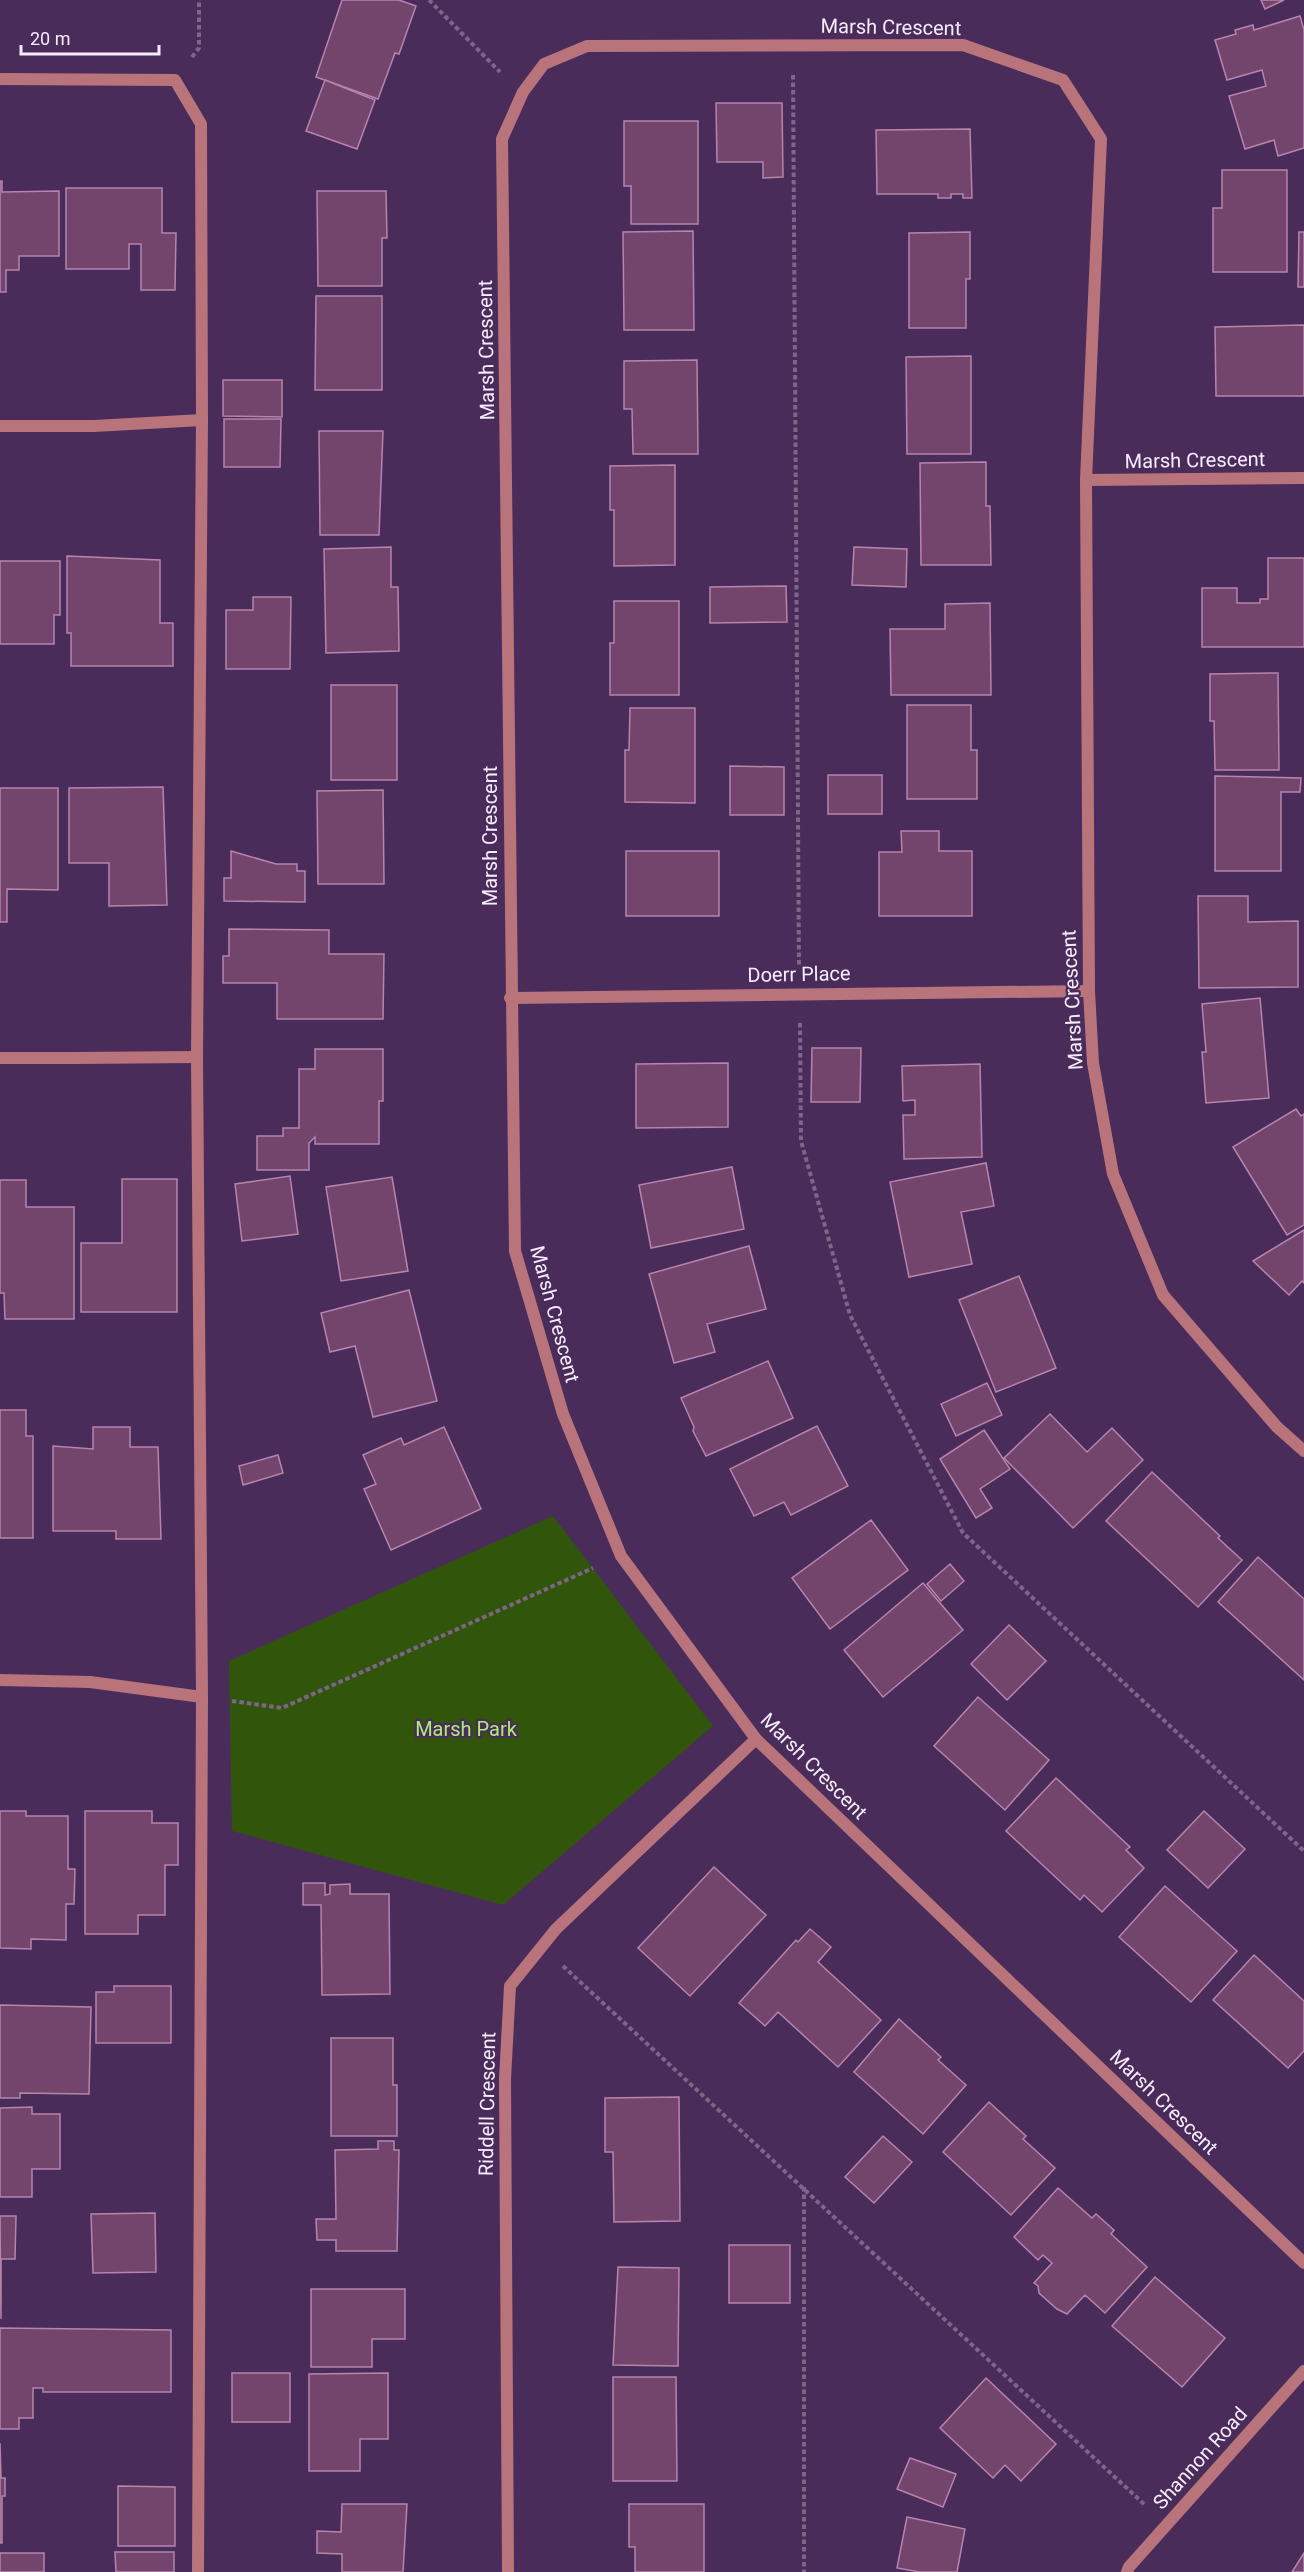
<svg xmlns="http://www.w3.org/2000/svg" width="1304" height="2572" font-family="Roboto,sans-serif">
<rect width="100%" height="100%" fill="#4a2c5a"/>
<polygon fill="#31550b" points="553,1516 713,1726 503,1905 232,1831 229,1661"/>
<g fill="#73456c" stroke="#b784ae" stroke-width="1.5">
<polygon points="342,0 399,0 416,6 399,54 395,53 378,99 316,77"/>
<polygon points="1261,0 1284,0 1265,9"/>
<polygon points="1300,16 1304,30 1304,148 1278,156 1274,140 1245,149 1229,96 1266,86 1262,70 1227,80 1215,40 1236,34 1235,30 1253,25 1254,30"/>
<polygon points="325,80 375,100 357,149 306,131"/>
<polygon points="716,103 782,103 783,177 763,178 763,162 717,162"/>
<polygon points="624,121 698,121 698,224 631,224 631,186 624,186"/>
<polygon points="970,129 972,198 963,198 963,194 951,194 951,198 938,198 938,194 877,194 876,130"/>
<polygon points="1222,170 1287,170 1287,272 1213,272 1213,208 1222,208"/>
<polygon points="0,181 2,181 2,192 59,191 59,256 19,256 19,270 6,270 6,292 0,292"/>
<polygon points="66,188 162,188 162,233 176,233 175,290 141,290 141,244 129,244 129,269 66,269"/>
<polygon points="317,191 386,191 387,238 382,238 382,286 318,286"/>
<polygon points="693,231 694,330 624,330 623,232"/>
<polygon points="970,232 970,279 966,279 966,328 909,328 909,233"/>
<polygon points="1299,232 1304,232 1304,287 1298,287"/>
<polygon points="316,296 382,296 382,390 315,390"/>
<polygon points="1304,325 1304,396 1216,396 1215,327"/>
<polygon points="971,356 971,454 907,454 906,357"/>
<polygon points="697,360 698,454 633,454 632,409 624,409 624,361"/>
<polygon points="223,380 282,380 282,417 223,416"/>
<polygon points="224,419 281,419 280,467 224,467"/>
<polygon points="319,431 383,431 379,535 320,535"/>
<polygon points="986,462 986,506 990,506 991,565 921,565 920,463"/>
<polygon points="675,465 675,565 614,566 614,510 610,510 610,466"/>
<polygon points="391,547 391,587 398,587 399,651 326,653 324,549"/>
<polygon points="854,547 907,549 906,587 852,585"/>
<polygon points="67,556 160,560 160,623 173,623 173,666 71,666 71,633 67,633"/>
<polygon points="1268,558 1304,558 1304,647 1202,647 1202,588 1237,588 1237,603 1260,603 1260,599 1268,599"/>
<polygon points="0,561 60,561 60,615 54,615 54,644 0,644"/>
<polygon points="786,586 787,622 710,623 710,587"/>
<polygon points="253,597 291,597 290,669 226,669 226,610 253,610"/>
<polygon points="614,601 679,601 679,695 610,695 610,643 614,643"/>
<polygon points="990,603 991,695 891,695 890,629 945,629 945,604"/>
<polygon points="1278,673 1279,770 1215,770 1214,721 1210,721 1210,674"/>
<rect x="331" y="685" width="66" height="95"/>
<polygon points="907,705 971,705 971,750 977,750 977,799 907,799"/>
<polygon points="630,708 695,708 695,803 625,802 625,750 629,750"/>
<polygon points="730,766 784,767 784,815 730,815"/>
<rect x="828" y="775" width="54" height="39"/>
<polygon points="1215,776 1301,778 1300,792 1281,792 1281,871 1215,871"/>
<polygon points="163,787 167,905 109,906 109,863 69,863 69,788"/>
<polygon points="0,788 58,788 58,890 7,889 7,922 0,922"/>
<polygon points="383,790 384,884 318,884 317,791"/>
<polygon points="901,831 939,831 939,851 972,851 972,916 879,916 879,852 902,852"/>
<polygon points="231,851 276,864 297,864 297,871 305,871 305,902 224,901 224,878 231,878"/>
<rect x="626" y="851" width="93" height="65"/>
<polygon points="1198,896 1248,896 1248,922 1298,921 1298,987 1199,988"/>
<polygon points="229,929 329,930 329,954 384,954 383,1019 277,1019 277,983 223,983 223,956 229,956"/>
<polygon points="1260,998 1269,1098 1206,1103 1202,1052 1206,1052 1202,1004"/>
<polygon points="812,1048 861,1048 860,1102 811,1102"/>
<polygon points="315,1049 383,1049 383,1101 379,1101 379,1144 315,1144 315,1137 309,1143 309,1170 257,1170 257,1136 283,1136 283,1128 299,1128 299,1069 315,1069"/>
<polygon points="728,1063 728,1127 636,1128 636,1064"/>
<polygon points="980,1064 982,1157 904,1159 903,1115 915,1115 915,1100 903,1101 902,1066"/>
<polygon points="1296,1109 1301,1116 1304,1114 1304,1225 1287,1235 1233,1147"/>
<polygon points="986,1163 994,1206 961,1212 972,1264 909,1277 890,1182"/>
<polygon points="732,1167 744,1229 651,1248 639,1185"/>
<polygon points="290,1176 298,1234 242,1241 235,1184"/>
<polygon points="392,1177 408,1271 341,1281 326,1187"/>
<polygon points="122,1179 177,1179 177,1312 81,1312 81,1243 122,1243"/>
<polygon points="0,1180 26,1180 26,1207 74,1207 74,1319 5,1319 4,1293 0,1293"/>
<polygon points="1304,1230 1304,1283 1302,1281 1289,1295 1253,1261"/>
<polygon points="749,1246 766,1309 707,1324 715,1352 674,1363 649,1274"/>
<polygon points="1019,1276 1056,1368 996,1392 959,1300"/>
<polygon points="409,1290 437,1401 373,1417 355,1346 330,1352 321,1313"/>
<polygon points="768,1361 793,1418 706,1456 693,1431 694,1427 681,1398"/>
<polygon points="987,1383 1002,1415 956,1436 941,1404"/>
<polygon points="0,1410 26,1410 26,1436 33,1436 33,1538 0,1538"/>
<polygon points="1050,1414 1087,1452 1112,1428 1143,1460 1073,1528 1004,1458"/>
<polygon points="817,1426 848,1486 791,1515 784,1502 754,1516 730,1469"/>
<polygon points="93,1427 130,1427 130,1447 158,1447 161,1539 116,1539 116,1531 53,1531 53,1446 93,1449"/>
<polygon points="444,1427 481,1509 391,1550 364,1489 376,1484 363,1455 401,1438 404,1445"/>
<polygon points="984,1430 1010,1469 980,1489 992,1508 976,1518 940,1459"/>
<polygon points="278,1455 283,1473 243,1485 239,1466"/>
<polygon points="1152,1472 1220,1536 1218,1538 1242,1560 1198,1607 1106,1521"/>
<polygon points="871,1520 908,1570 830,1629 792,1578"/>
<polygon points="1258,1557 1304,1599 1304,1680 1218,1602"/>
<polygon points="950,1564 964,1581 941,1601 927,1584"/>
<polygon points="923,1583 963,1630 883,1697 844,1650"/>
<polygon points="1009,1625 1046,1661 1007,1700 971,1664"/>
<polygon points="978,1697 1049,1760 1005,1810 934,1746"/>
<polygon points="1056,1778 1130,1847 1126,1850 1144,1868 1102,1912 1084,1895 1080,1900 1006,1831"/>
<polygon points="0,1811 26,1811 26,1816 68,1816 68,1869 75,1869 74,1904 66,1904 66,1940 31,1939 31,1949 0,1948"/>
<polygon points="85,1811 152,1811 152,1823 178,1823 178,1865 165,1865 165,1915 138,1915 138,1934 85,1934"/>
<polygon points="1204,1811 1245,1849 1208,1888 1167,1850"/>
<polygon points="714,1867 766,1915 690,1996 638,1948"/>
<polygon points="303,1883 325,1883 325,1895 330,1894 330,1885 350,1884 350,1894 389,1894 390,1994 322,1995 321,1905 303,1905"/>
<polygon points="1165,1886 1237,1951 1191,2002 1119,1937"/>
<polygon points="810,1929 831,1947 818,1962 881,2020 838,2067 778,2012 765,2026 739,2003 796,1940 798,1942"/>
<polygon points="1254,1955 1304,2001 1304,2051 1288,2068 1213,2000"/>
<polygon points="114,1986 171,1986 171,2043 96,2043 96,1992 114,1992"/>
<polygon points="0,2005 91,2007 89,2094 20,2093 20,2098 0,2098"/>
<polygon points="899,2019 941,2057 938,2060 966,2085 923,2134 854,2072"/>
<polygon points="331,2038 393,2038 393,2085 397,2085 397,2136 331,2136"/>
<polygon points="679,2097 680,2221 614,2222 613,2152 605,2152 605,2098"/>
<polygon points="989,2102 1026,2136 1023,2139 1055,2168 1011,2215 943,2152"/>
<polygon points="32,2107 32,2114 60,2114 60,2169 32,2169 32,2197 0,2197 0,2108"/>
<polygon points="883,2136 912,2162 874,2203 845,2177"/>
<polygon points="378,2141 394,2141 394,2150 399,2150 397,2251 336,2251 336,2240 317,2240 316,2219 336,2219 335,2150 378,2149"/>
<polygon points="1058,2188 1092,2218 1096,2214 1114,2230 1111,2234 1147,2267 1105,2313 1085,2295 1067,2314 1057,2309 1039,2293 1038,2286 1034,2283 1052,2263 1043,2255 1038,2260 1014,2237"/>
<polygon points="155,2213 156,2272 93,2273 91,2214"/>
<polygon points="0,2216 16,2216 15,2259 1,2259 1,2319"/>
<rect x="729" y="2245" width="61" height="58"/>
<polygon points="618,2267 679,2268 678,2366 613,2365"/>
<polygon points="1155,2277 1225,2338 1182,2387 1112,2326"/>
<polygon points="311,2289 405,2289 405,2339 372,2339 372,2367 311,2367"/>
<polygon points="0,2328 171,2330 171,2392 43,2392 43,2388 33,2388 33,2418 19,2418 19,2429 0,2429"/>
<rect x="232" y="2373" width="58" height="49"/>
<polygon points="388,2373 388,2439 360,2439 360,2471 309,2471 309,2374"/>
<polygon points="613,2377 676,2377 677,2481 613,2481"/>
<polygon points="986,2378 1056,2444 1021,2481 1005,2465 993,2478 940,2428"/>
<polygon points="0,2443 1,2478 5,2478 5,2496 2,2496 2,2543 0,2543"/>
<polygon points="910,2458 956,2474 943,2507 897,2489"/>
<polygon points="118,2486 175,2487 175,2546 118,2546"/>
<polygon points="342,2504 407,2504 403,2572 342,2572 342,2554 317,2553 317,2531 341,2532"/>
<polygon points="629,2504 704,2504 704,2572 635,2572 635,2547 629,2547"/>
<polygon points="907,2517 965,2529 957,2572 919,2572 897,2568"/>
<polygon points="115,2552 174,2552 174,2572 116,2572"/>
<rect x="0" y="2553" width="44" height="19"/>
<polygon points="1304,2553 1304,2572 1292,2572"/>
</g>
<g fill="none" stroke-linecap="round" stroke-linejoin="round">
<g stroke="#7e668b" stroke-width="4" stroke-dasharray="4.5 3" stroke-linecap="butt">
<polyline points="429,0 500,72"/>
<polyline points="192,57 199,48 199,0"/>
<polyline points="793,75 799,965"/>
<polyline points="800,1023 801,1141 850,1315 963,1533 1304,1851"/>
<polyline points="232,1701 282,1708 593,1568"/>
<polyline points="563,1966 1145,2505"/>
<polyline points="804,2187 804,2572"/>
</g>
<g stroke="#b9747b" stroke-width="12">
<polyline points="0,79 175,80 201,124 202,420 197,1057 202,1697 198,2572"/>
<polyline points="94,426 202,420"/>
<polyline points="75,1058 197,1057"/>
<polyline points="90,1682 202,1697"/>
</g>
<g stroke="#b9747b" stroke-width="12">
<polyline points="0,426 94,426"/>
<polyline points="1086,480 1304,478"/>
<polyline points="510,998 1089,991"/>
<polyline points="0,1058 75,1058"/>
<polyline points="1304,1451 1277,1427 1163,1295 1113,1174 1093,1063 1089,991 1086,480 1101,139 1063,80 963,45 587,46 544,64 523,92 502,139 515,1251 563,1414 621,1556 756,1739 1304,2263"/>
<polyline points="0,1680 90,1682"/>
<polyline points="508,2572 505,2079 510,1986 556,1929 756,1739"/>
<polyline points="1127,2572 1129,2567 1304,2371"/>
</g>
</g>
<g text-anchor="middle" stroke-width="4.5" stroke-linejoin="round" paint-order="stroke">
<g font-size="20" fill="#f7ecfd" stroke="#4a2c5a">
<text transform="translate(891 27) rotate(1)" y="7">Marsh Crescent</text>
<text transform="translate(486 350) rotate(-91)" y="7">Marsh Crescent</text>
<text transform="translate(1195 460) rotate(-1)" y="7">Marsh Crescent</text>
<text transform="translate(490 836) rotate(-90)" y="7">Marsh Crescent</text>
<text transform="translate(799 974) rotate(-1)" y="7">Doerr Place</text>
<text transform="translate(1072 1000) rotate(-93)" y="7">Marsh Crescent</text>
<text transform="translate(555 1314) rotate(75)" y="7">Marsh Crescent</text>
<text transform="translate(814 1766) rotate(45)" y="7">Marsh Crescent</text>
<text transform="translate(1164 2102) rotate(44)" y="7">Marsh Crescent</text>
<text transform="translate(487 2104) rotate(-89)" y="7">Riddell Crescent</text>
<text transform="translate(1200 2458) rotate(-48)" y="7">Shannon Road</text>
</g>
<g font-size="20" fill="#abed76" stroke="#4a2c5a">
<text x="466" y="1736">Marsh Park</text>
</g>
</g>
<path d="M21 45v9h138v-9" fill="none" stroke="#f7ecfd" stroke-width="3"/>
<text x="30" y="45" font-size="18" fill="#f7ecfd" stroke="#4a2c5a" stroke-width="4.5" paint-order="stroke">20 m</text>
</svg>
